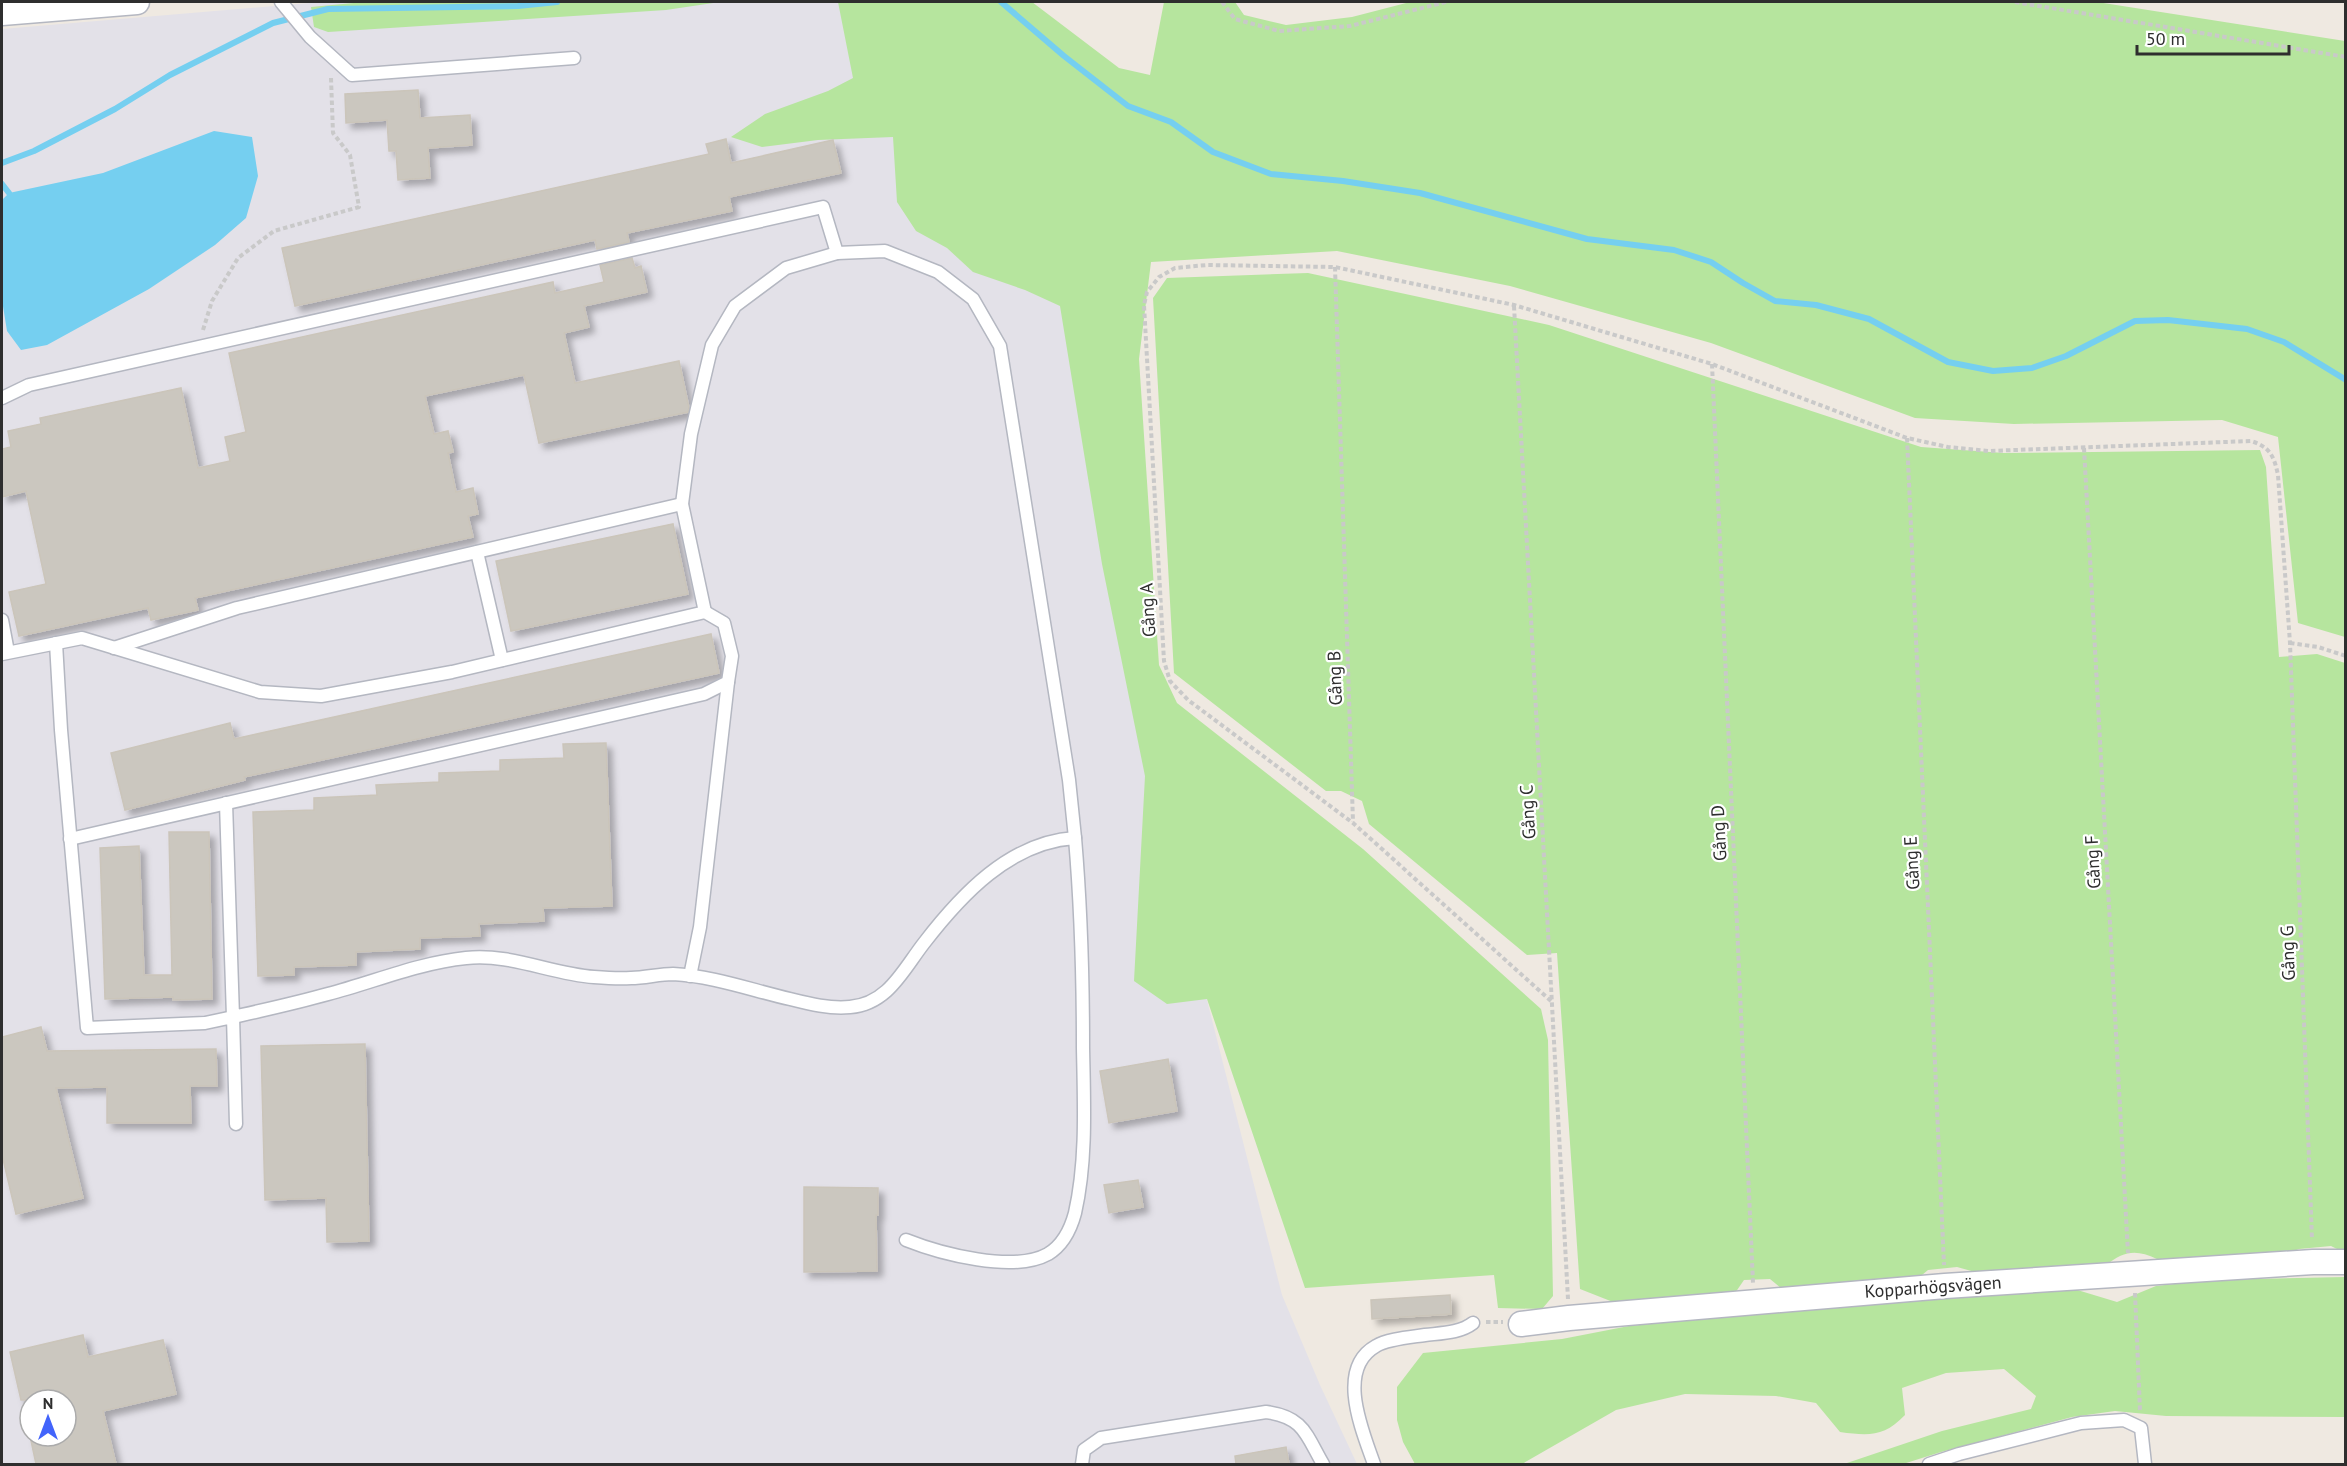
<svg xmlns="http://www.w3.org/2000/svg" width="2347" height="1466" font-family="'PT Sans',sans-serif">
<defs>
<filter id="shadow"><feDropShadow dx="5.5" dy="5.5" stdDeviation="3" flood-color="#0004"/></filter>
</defs>
<rect width="100%" height="100%" fill="#efe9e1"/>
<path fill="#e3e1e8" fill-rule="evenodd" d="M 321,2 L 882,2 L 1062,303 L 1154,792 L 1282,1295 L 1320,1385 L 1357,1464 L 2,1464 L 2,29 ZM 30,1400 L 66,1400 L 66,1436 L 30,1436 Z"/>
<g fill="#b6e59e">
<polygon points="364,2 720,2 666,10 328,32 314,27 311,7"/>
<polygon points="838,2 1032,2 1119,68 1150,75 1164,2 1235,2 1244,15 1286,25 1352,17 1410,2 2097,2 2345,41 2345,637 2298,623 2278,437 2222,420 2014,424 1915,418 1711,343 1510,286 1337,251 1151,262 1139,359 1159,665 1177,703 1363,849 1541,1009 1548,1040 1553,1296 1542,1309 1498,1308 1494,1275 1305,1288 1207,999 1167,1004 1134,981 1145,776 1102,564 1060,306 1025,290 973,272 947,248 916,231 897,202 893,137 818,140 762,147 731,137 765,114 828,91 853,78"/>
<path d="M 1308,273 L 1549,325 L 1921,447 L 2004,453 L 2260,450 L 2266,467 L 2279,657 L 2317,654 L 2345,663 L 2345,1253 L 2331,1246 L 2299,1249 L 2279,1257 L 2157,1259 C 2136,1249 2124,1251 2106,1265 L 1975,1272 L 1957,1267 L 1928,1270 L 1916,1280 L 1782,1289 L 1770,1279 L 1744,1280 L 1733,1296 L 1613,1302 L 1580,1289 L 1557,953 L 1527,955 L 1369,824 L 1362,801 L 1341,791 L 1326,791 L 1174,673 L 1153,298 L 1167,278 Z"/>
<path d="M 2345,1277 L 2345,1417 L 2166,1416 L 2115,1411 L 2072,1417 L 1941,1452 L 1903,1464 L 1844,1464 L 1942,1431 L 2031,1409 L 2036,1396 L 2004,1369 L 1946,1373 L 1902,1388 L 1905,1415 C 1884,1437 1869,1436 1840,1432 L 1816,1403 L 1776,1396 L 1685,1394 L 1616,1410 L 1522,1464 L 1415,1464 L 1403,1442 L 1397,1420 L 1397,1387 L 1423,1353 L 1562,1339 L 1629,1326 L 2021,1288 L 2074,1289 L 2117,1302 L 2156,1286 L 2211,1280 Z"/>
</g>
<polygon fill="#75cff0" points="214,131 252,137 258,176 246,218 215,245 149,289 47,345 21,350 7,331 2,300 2,200 9,193 103,173"/>
<g fill="none" stroke-linecap="round" stroke-linejoin="round">
<g stroke="#75cff0" stroke-width="6">
<polyline points="1001,2 1064,56 1128,106 1171,122 1213,152 1271,174 1343,181 1420,193 1587,239 1674,250 1711,262 1743,283 1775,301 1816,305 1869,319 1948,362 1993,371 2032,368 2066,356 2135,321 2168,320 2247,329 2284,342 2346,380"/>
<polyline points="2,163 34,151 115,109 170,75 273,23 328,9 518,6 557,2"/>
<polyline points="2,184 9,193"/>
</g>
</g>
<g fill="#cbc7bf" stroke="#cbc5ba" stroke-width="1.5" filter="url(#shadow)">
<polygon points="418,90 420,118 470,115 472,145 428,148 430,178 398,180 396,151 389,151 387,120 346,123 345,94"/>
<polygon points="726,139 731,163 833,140 841,173 729,197 732,211 627,233 629,242 597,249 595,240 295,306 282,248 709,154 706,144"/>
<polygon points="632,258 635,268 641,266 647,292 584,306 589,327 564,333 575,383 679,361 689,408 688,412 539,443 524,375 425,396 434,434 448,431 453,452 448,453 456,492 473,488 478,514 468,516 473,537 195,598 198,610 151,620 148,608 19,636 9,592 46,584 26,491 2,497 2,449 11,447 8,431 41,424 40,418 181,388 198,468 230,461 225,437 246,432 229,353 553,282 555,293 604,282 600,265"/>
<polygon points="673,524 688,594 511,631 496,561"/>
<polygon points="711,634 719,673 244,777 245,780 125,810 111,753 230,723 234,739"/>
<polygon points="606,743 612,906 543,908 544,921 479,924 480,936 420,938 420,949 356,952 356,965 294,967 294,975 258,976 253,812 314,810 314,798 377,795 376,785 439,782 439,773 500,771 500,760 564,758 563,744"/>
<polygon points="169,832 209,832 212,999 173,1000 173,997 105,999 100,848 139,846 144,975 172,975"/>
<polygon points="41,1027 47,1051 216,1049 217,1086 190,1086 191,1123 107,1123 107,1087 56,1088 83,1198 16,1214 2,1155 2,1037"/>
<polygon points="365,1044 369,1241 327,1242 326,1198 265,1200 261,1046"/>
<polygon points="1168,1059 1177,1111 1109,1123 1100,1071"/>
<polygon points="1138,1180 1143,1207 1109,1213 1104,1185"/>
<polygon points="804,1187 878,1188 878,1215 876,1215 877,1271 804,1272"/>
<polygon points="1450,1295 1451,1314 1372,1319 1371,1300"/>
<polygon points="83,1335 88,1357 163,1340 176,1394 103,1411 116,1464 36,1464 30,1436 66,1436 66,1400 21,1400 10,1352"/>
<polygon points="1286,1447 1289,1464 1236,1464 1235,1456"/>
</g>
<g fill="none" stroke-linecap="round" stroke-linejoin="round">
<defs>
<g id="service">
<polyline points="281,2 310,37 352,75 574,58"/>
<polyline points="2,398 29,385 823,207 837,253"/>
<polyline points="682,504 691,434 712,345 735,306 786,268 837,253 885,251 938,272 973,299 1000,346 1069,780 1075,838"/>
<polyline points="477,552 502,660"/>
<polyline points="2,620 8,652"/>
<polyline points="56,643 61,730 87,1028 205,1023 233,1017 236,1124"/>
<polyline points="114,648 237,608 682,504 705,612"/>
<polyline points="2,654 82,638 260,692 321,696 452,672 705,612 724,623 732,656 728,682 704,694 70,839"/>
<path d="M 226,803 L 233,1017 C 264,1010 296,1003 328,994 C 374,982 418,963 466,958 C 510,953 551,974 594,977 C 606,978 619,979 631,978 C 645,978 659,974 673,974 C 713,976 751,990 790,999 C 810,1004 830,1009 850,1007 C 888,1004 903,970 924,943 C 961,895 1010,842 1075,838 C 1081,908 1083,978 1083,1048 C 1084,1102 1087,1160 1075,1213 C 1071,1228 1063,1245 1048,1254 C 1014,1273 941,1254 906,1240"/>
<polyline points="690,976 700,927 728,682"/>
<path d="M 1082,1464 L 1084,1450 L 1101,1438 L 1266,1412 C 1304,1417 1306,1435 1323,1464"/>
<path d="M 1374,1464 C 1363,1432 1335,1369 1376,1346 C 1387,1339 1412,1337 1425,1335 C 1442,1333 1460,1333 1473,1323"/>
<polyline points="1929,1464 1959,1454 2081,1423 2124,1420 2141,1428 2145,1464"/>
</g>
<g id="minor">
<polyline points="2,13 137,2"/>
<polyline points="1521,1324 1569,1318 1945,1286 2313,1262 2346,1262"/>
</g>
</defs>
<use href="#service" stroke="#b4b7c1" stroke-width="15"/>
<use href="#minor" stroke="#b4b7c1" stroke-width="27"/>
<g stroke="#c9c9c9" stroke-width="4" stroke-dasharray="4.5 3" stroke-linecap="butt">
<polyline points="1222,2 1235,19 1279,31 1350,26 1446,2"/>
<polyline points="2015,2 2346,57"/>
<polyline points="1335,267 1353,822"/>
<polyline points="1514,306 1568,1299"/>
<polyline points="203,330 212,301 238,258 274,231 359,207 350,155 333,133 331,78"/>
<polyline points="1712,364 1753,1283"/>
<polyline points="1907,438 1944,1265"/>
<polyline points="2084,448 2128,1253"/>
<polyline points="2290,643 2318,647 2346,656"/>
<path d="M 1551,1001 L 1353,823 L 1188,700 L 1170,681 L 1164,661 L 1144,305 L 1147,292 L 1159,277 L 1175,268 L 1207,265 L 1335,267 L 1514,305 L 1712,364 L 1907,438 L 1948,447 L 1989,451 L 2251,441 C 2270,447 2274,456 2278,475 L 2290,643 L 2312,1240"/>
<polyline points="2135,1293 2140,1411"/>
<polyline points="1486,1322 1503,1322"/>
</g>
<use href="#service" stroke="#fff" stroke-width="12"/>
<use href="#minor" stroke="#fff" stroke-width="24"/>
</g>
<g text-anchor="middle" stroke-width="4.5" stroke-linejoin="round" paint-order="stroke">
<g font-size="18" fill="#2e2e2e" stroke="#fff">
<text transform="translate(1148 610) rotate(-93)" y="6">Gång A</text>
<text transform="translate(1335 678) rotate(-92)" y="6">Gång B</text>
<text transform="translate(1528 812) rotate(-93)" y="6">Gång C</text>
<text transform="translate(1719 833) rotate(-93)" y="6">Gång D</text>
<text transform="translate(2093 862) rotate(-93)" y="6">Gång F</text>
<text transform="translate(1912 863) rotate(-93)" y="6">Gång E</text>
<text transform="translate(2288 953) rotate(-92)" y="6">Gång G</text>
<text transform="translate(1933 1287) rotate(-4)" y="6">Kopparhögsvägen</text>
</g>
</g>
<rect width="2347" height="1466" fill="none" stroke="#2e2e2e" stroke-width="6"/>
<g transform="translate(48 1418)"><circle r="28" fill="#ffffff" stroke="#ababab" stroke-width="1.5"/>
<path d="M0-4.5L10 22L0 15L-10 22Z" fill="#4264fb"/>
<text y="-9" font-size="16" font-weight="bold" text-anchor="middle" fill="#2e2e2e">N</text>
</g>
<path d="M2137 45v9h152v-9" fill="none" stroke="#2e2e2e" stroke-width="3"/>
<text x="2146" y="45" font-size="18" fill="#2e2e2e" stroke="#ffffff" stroke-width="4.5" paint-order="stroke">50 m</text>
</svg>
